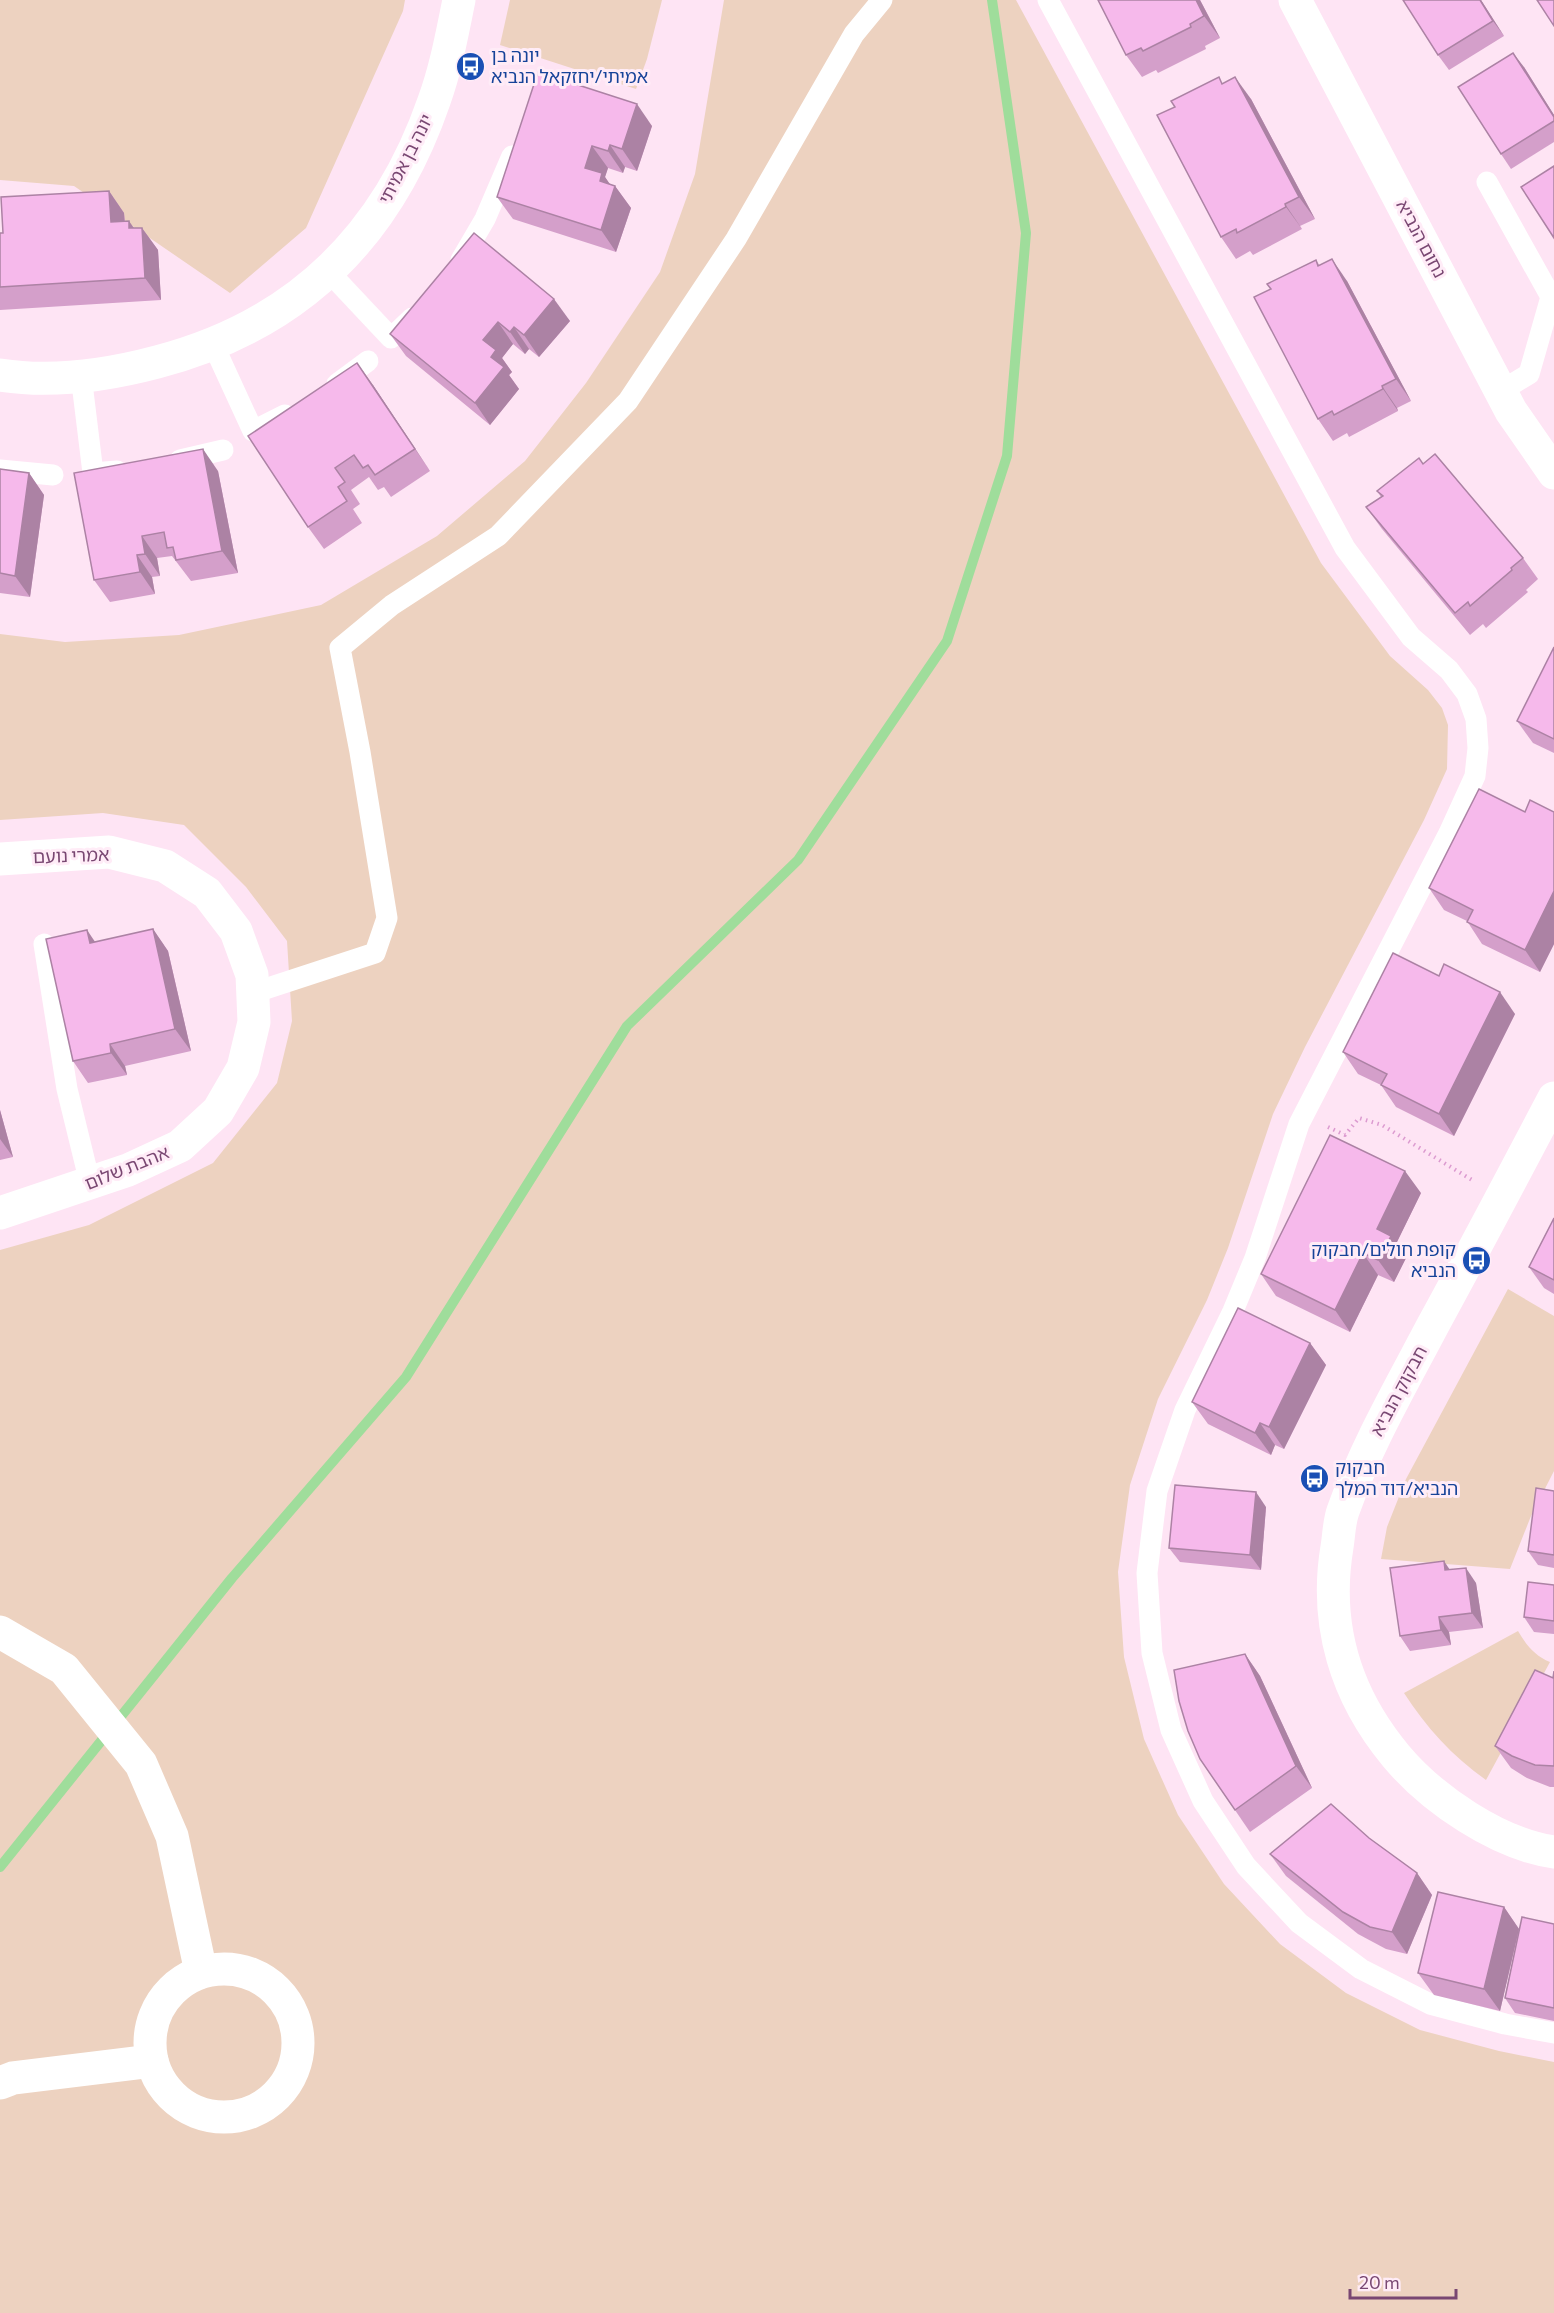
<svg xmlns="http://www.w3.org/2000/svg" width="1554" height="2313" font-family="Commissioner,'Noto Sans Hebrew',sans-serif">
<rect width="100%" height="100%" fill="#fee4f4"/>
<g fill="#edd2c0">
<polygon points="0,0 405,0 403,11 306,228 230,293 74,186 0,180"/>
<polygon points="510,0 662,0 647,59 636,89 500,45"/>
<polygon points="724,0 1016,0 1321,563 1390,656 1428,690 1442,708 1448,725 1447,769 1424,820 1305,1047 1273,1114 1228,1248 1207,1300 1158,1399 1130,1485 1118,1572 1124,1657 1144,1739 1178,1815 1224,1884 1280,1944 1346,1993 1420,2030 1499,2051 1554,2062 1554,2313 0,2313 0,1250 89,1225 213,1163 277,1083 292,1021 287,941 246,887 184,825 103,813 0,820 0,634 65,642 179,635 321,605 437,536 525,461 586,383 660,272 695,174"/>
<polygon points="1508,1289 1554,1316 1554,1471 1531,1516 1510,1569 1381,1559 1387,1527 1406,1479"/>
<path d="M 1518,1631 C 1526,1645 1535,1656 1550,1662 L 1486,1780 C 1452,1756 1426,1727 1404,1693 Z"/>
</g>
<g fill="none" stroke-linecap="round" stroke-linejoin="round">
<polyline stroke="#9fdd9b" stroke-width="10" points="0,1867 232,1578 406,1377 627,1026 798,860 947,641 1007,456 1026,233 992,0"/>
<polyline stroke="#dc9bd0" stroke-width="4" stroke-dasharray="1.5 4.5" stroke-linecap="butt" points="1328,1127 1345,1135 1359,1118 1382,1125 1472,1180"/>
<g stroke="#fff" stroke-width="21">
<polyline points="1048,0 1345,548 1411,637 1449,670 1467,694 1476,719 1478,748 1475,776 1449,833 1299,1124 1255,1258 1233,1311 1185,1410 1157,1491 1147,1573 1152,1653 1171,1730 1203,1801 1246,1866 1299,1923 1361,1969 1430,2004 1505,2024 1554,2033"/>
<polyline points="1487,182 1551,297 1529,374 1501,391"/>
<polyline points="461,260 485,219 512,156"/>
<polyline points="329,272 391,338 412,318"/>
<polyline points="213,344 253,431 285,415"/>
<polyline points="81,375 93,473 117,471"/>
<polyline points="337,384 368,361"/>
<polyline points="180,460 223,450"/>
<polyline points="0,470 53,475"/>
<polyline points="44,944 67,1089 90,1183"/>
<polyline points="253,993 375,953 387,918 360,752 340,648 392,605 498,536 628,401 736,239 854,34 882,0"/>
</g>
<g stroke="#fff" stroke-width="33">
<polyline points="1295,0 1511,411 1554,473"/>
<polyline points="0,859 109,852 165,866 207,893 236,931 252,975 254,1022 243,1068 218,1111 180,1146 128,1170 0,1213"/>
<path d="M 1554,1098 C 1514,1174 1474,1250 1433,1325 C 1401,1386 1366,1446 1343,1511 C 1339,1522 1339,1535 1337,1547 C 1324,1625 1346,1696 1396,1756 C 1432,1799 1498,1844 1554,1852"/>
<polyline points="0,1632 64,1669 141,1764 172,1836 201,1972"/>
<circle cx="224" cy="2043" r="74"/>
<polyline points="0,2083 13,2078 152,2061"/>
</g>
<path stroke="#fff" stroke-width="33" d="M 0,375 C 51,383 108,375 157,362 C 296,326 387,237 434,101 C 446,68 452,34 459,0"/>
</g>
<g fill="#d49fca">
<polygon points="1200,0 1220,38 1205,46 1206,49 1158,73 1156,70 1142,77 1126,55"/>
<polygon points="1481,0 1504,36 1449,70 1438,55"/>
<polygon points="1524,67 1554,115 1554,142 1511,169 1501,154"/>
<polygon points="538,72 652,126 637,171 625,167 623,173 608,168 605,177 610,185 615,186 631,208 616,252 513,219 497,197"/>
<polygon points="1223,83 1251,99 1315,219 1300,226 1302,229 1253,255 1250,251 1236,259 1221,237 1175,107"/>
<polygon points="109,191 124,213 125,221 134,228 142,228 158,250 161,300 0,310 0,233 3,233"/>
<polygon points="474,233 570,321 539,357 529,349 525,354 513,344 502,358 512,372 509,375 519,389 490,425 406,356 390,334"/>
<polygon points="1316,260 1320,266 1347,281 1411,401 1397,408 1398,411 1349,437 1347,433 1333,441 1318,419 1271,289"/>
<polygon points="373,385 430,471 391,497 384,487 378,490 369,477 351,490 360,504 353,509 362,523 324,549 308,527"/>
<polygon points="1423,464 1523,558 1538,579 1526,590 1528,592 1486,628 1483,624 1470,635 1382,529 1366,507 1381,497 1377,491"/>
<polygon points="0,469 29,473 44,495 30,597 0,593"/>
<polygon points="218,471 238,573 191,581 172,556 157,558 160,576 152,577 155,594 110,602 94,580 74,473"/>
<polygon points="1554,647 1554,753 1533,743 1517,721"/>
<polygon points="1525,812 1554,812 1554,944 1540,972 1482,944 1467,921 1444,910 1429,888"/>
<polygon points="153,929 168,951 191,1051 125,1066 127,1075 88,1083 73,1061 95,942"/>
<polygon points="1439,976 1515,1014 1454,1136 1396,1107 1381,1085 1358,1074 1343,1052"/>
<polygon points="0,1110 13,1157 0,1160"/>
<polygon points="1421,1193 1396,1244 1406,1258 1394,1282 1378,1275 1350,1332 1276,1296 1261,1274"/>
<polygon points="1554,1218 1554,1294 1544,1288 1529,1267"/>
<polygon points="1310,1343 1326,1365 1284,1449 1275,1445 1271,1455 1208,1424 1192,1402"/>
<polygon points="1554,1491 1554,1568 1538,1565 1528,1551"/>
<polygon points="1266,1507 1261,1570 1180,1562 1169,1548"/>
<polygon points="1450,1570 1476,1583 1483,1628 1449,1632 1451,1645 1410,1651 1400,1636"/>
<polygon points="1554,1585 1554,1634 1534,1632 1524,1617"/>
<polygon points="1245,1654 1260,1676 1312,1788 1250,1832 1200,1759"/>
<polygon points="1554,1671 1554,1787 1550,1787 1527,1778 1511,1768 1495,1746 1553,1678"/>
<polygon points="1369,1838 1417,1873 1432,1895 1407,1954 1386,1949 1358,1934 1286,1876 1270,1854"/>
<polygon points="1504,1907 1519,1929 1554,1924 1554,2021 1515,2013 1505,1998 1518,1934 1500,2011 1434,1995 1418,1973"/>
</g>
<g fill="#ac82a4">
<polygon points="1196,0 1200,0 1220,38 1204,16"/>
<polygon points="1480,0 1481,0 1504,36 1493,21"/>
<polygon points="1513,53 1524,67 1554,115 1554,117"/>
<polygon points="1235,77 1251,99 1315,219 1299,197"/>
<polygon points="637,104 652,126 637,171 622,149"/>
<polygon points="610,145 625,167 623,173 608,151"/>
<polygon points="592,146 608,168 605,177 614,190 615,186 631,208 616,252 601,230 585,168"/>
<polygon points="109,191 124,213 126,244 111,222"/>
<polygon points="1285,204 1300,226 1302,229 1286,207"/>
<polygon points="129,221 143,241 142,228 158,250 161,300 145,278 129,228"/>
<polygon points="1332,259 1347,281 1411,401 1396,379"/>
<polygon points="554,299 570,321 539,357 524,335"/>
<polygon points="498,322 513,344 502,358 512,372 509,375 519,389 490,425 475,403 483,340"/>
<polygon points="514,327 529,349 525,354 510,332"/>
<polygon points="357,363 373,385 430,471 415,449"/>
<polygon points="1382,386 1397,408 1398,411 1383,389"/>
<polygon points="203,449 218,471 238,573 222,551"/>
<polygon points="29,473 44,495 30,597 15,576"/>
<polygon points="142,536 157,558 160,576 145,554"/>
<polygon points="137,555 152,577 155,594 140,572"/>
<polygon points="1554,891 1554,944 1540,972 1525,950"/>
<polygon points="153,929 168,951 191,1051 175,1029"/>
<polygon points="87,930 102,952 90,943"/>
<polygon points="1500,992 1515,1014 1454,1136 1439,1114"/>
<polygon points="110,1044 125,1066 127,1075 111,1053"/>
<polygon points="0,1110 13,1157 0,1139"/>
<polygon points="1405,1171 1421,1193 1396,1244 1406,1258 1394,1282 1378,1260 1377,1229"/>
<polygon points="1363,1253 1378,1275 1350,1332 1335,1310"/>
<polygon points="1310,1343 1326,1365 1284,1449 1269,1427"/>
<polygon points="1260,1423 1275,1445 1271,1455 1255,1433"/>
<polygon points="1256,1492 1266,1507 1261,1570 1250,1555"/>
<polygon points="1444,1561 1454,1576 1445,1570"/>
<polygon points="1466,1568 1476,1583 1483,1628 1472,1613"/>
<polygon points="1439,1617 1449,1632 1451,1645 1441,1630"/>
<polygon points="1245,1654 1260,1676 1312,1788 1296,1766"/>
<polygon points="1417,1873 1432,1895 1407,1954 1392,1932"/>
<polygon points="1504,1907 1519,1929 1500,2011 1484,1989"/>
</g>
<g fill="#f6b9eb" stroke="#ac82a4" stroke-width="1.5">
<polygon points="1098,0 1196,0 1204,16 1190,24 1191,27 1143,51 1141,48 1126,55"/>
<polygon points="1403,0 1480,0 1493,21 1438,55"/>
<polygon points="1537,0 1554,0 1554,26"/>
<polygon points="1513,53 1554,117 1554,121 1501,154 1458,87"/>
<polygon points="538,72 637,104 622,149 610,145 608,151 592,146 585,168 602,173 600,181 615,186 601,230 497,197"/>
<polygon points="1219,77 1222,84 1235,77 1299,197 1285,204 1286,207 1237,233 1236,229 1221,237 1157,115 1175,107 1171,101"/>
<polygon points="1554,166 1554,238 1521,187"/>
<polygon points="109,191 111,222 129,221 129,228 142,228 145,278 0,287 0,233 3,233 1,197"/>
<polygon points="474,233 554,299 524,335 514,327 510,332 498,322 483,340 496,350 491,357 504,367 475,403 390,334"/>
<polygon points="1332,259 1396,379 1382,386 1383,389 1334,415 1332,411 1318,419 1254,297 1271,289 1267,284 1316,260 1318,266"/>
<polygon points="357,363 415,449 375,475 368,465 363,468 354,455 335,468 345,482 338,487 347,501 308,527 248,436"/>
<polygon points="203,449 222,551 176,560 173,547 167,548 164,532 142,536 145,554 137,555 140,572 94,580 74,473"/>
<polygon points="1435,454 1523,558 1511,568 1512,570 1470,606 1468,602 1455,613 1366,507 1383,496 1377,491 1419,458 1423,464"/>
<polygon points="0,469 29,473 15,576 0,573"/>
<polygon points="1554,647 1554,739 1517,721"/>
<polygon points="1479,789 1525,812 1530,800 1554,812 1554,891 1525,950 1467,922 1473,910 1429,888"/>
<polygon points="153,929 175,1029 110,1044 111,1053 73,1061 46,939 87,930 90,943"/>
<polygon points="1393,953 1439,976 1444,964 1500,992 1439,1114 1381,1085 1387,1074 1343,1052"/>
<polygon points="1330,1135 1405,1171 1377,1229 1391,1236 1378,1260 1363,1253 1335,1310 1261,1274"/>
<polygon points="1554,1218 1554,1280 1529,1267"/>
<polygon points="1238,1308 1310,1343 1269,1427 1260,1423 1255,1433 1192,1402"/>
<polygon points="1175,1485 1256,1492 1250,1555 1169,1548"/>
<polygon points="1536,1488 1554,1491 1554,1555 1528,1551"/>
<polygon points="1444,1561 1445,1570 1466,1568 1472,1613 1439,1617 1441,1630 1400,1636 1390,1568"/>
<polygon points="1528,1582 1554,1585 1554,1621 1524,1617"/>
<polygon points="1245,1654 1296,1766 1235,1810 1200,1759 1188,1731 1179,1701 1174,1670"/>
<polygon points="1535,1670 1553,1678 1554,1671 1554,1766 1535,1765 1512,1756 1495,1746"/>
<polygon points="1331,1804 1369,1838 1417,1873 1392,1932 1370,1927 1343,1912 1270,1854"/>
<polygon points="1438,1892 1504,1907 1484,1989 1418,1973"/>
<polygon points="1522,1917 1554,1924 1554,2008 1505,1998"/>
</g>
<defs>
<symbol id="bus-disc" viewBox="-11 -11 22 22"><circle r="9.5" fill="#1a4fb4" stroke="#ffecf7"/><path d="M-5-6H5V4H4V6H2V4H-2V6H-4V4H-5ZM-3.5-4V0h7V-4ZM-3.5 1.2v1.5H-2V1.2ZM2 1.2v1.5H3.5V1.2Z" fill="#fff"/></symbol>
</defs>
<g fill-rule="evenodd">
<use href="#bus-disc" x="454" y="50" width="33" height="33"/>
<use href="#bus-disc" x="1460" y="1244" width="33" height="33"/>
<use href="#bus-disc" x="1298" y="1462" width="33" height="33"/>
</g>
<g text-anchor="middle" stroke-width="6" stroke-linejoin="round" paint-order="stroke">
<g font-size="18" fill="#164399" stroke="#ffecf7" text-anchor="start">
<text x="491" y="62">יונה בן<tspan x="491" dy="21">אמיתי/יחזקאל הנביא</tspan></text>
<text x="1456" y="1256" text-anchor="end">קופת חולים/חבקוק<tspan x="1456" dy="21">הנביא</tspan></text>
<text x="1335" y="1474">חבקוק<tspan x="1335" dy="21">הנביא/דוד המלך</tspan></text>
</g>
<g font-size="18" fill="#794772" stroke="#ffecf7">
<text transform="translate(406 159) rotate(-63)" y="6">יונה בן אמיתי</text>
<text transform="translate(1421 239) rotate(62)" y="6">נחום הנביא</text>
<text transform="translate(71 856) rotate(-2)" y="6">אמרי נועם</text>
<text transform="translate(127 1168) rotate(-22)" y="6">אהבת שלום</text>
<text transform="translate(1399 1391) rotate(-62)" y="6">חבקוק הנביא</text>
</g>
</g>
<path d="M1350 2289v9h106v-9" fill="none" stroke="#794772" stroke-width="3"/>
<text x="1359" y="2289" font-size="18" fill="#794772" stroke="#ffecf7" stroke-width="4.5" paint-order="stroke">20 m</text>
</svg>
